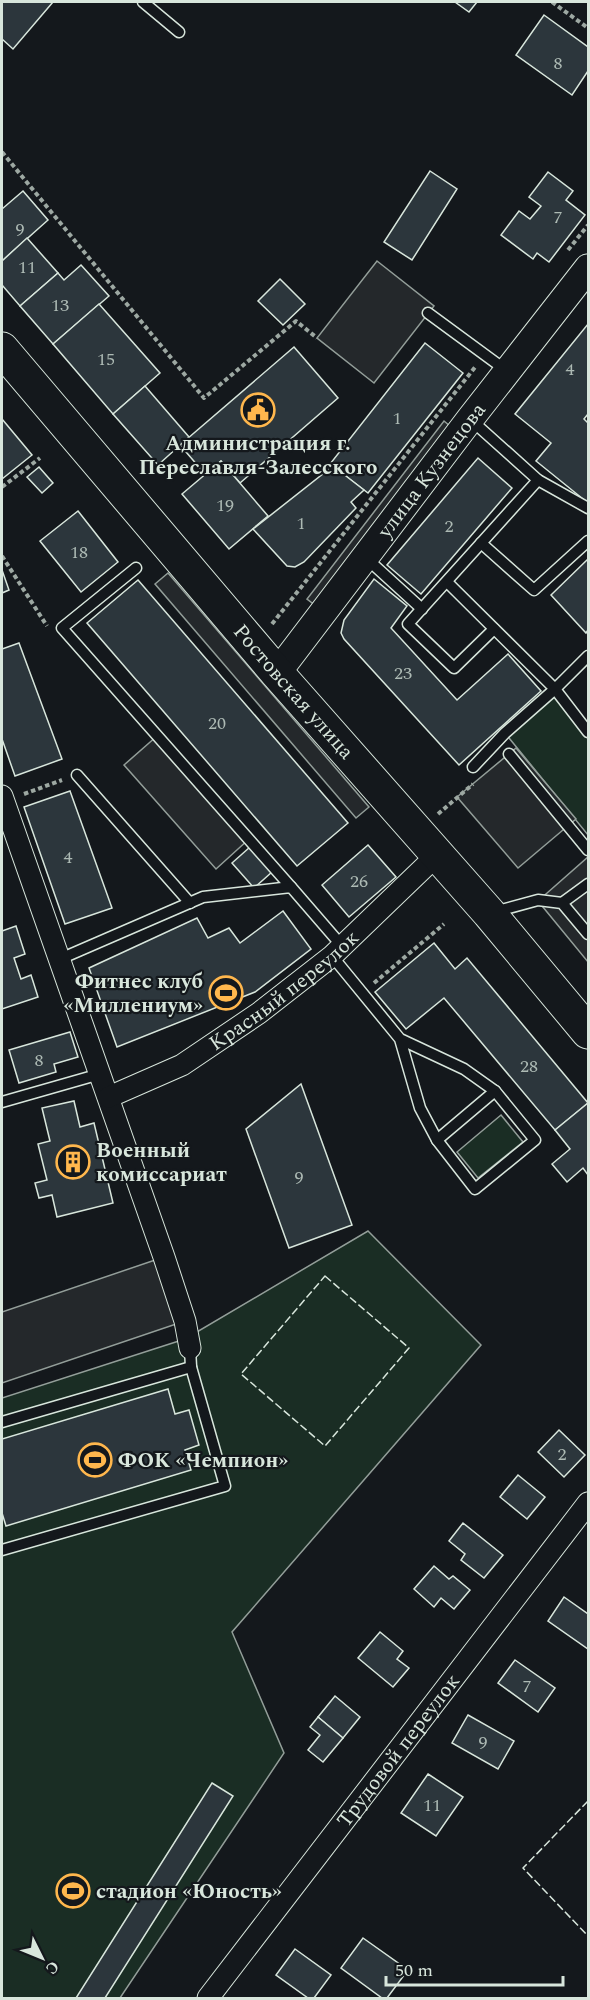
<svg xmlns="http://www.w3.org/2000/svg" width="590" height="2000" font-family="Spectral,serif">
<rect width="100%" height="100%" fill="#14181c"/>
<g fill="#1a2d24" stroke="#939e99" stroke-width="1.5">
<polygon points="555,689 588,733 588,835 505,733"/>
<polygon points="501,1115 523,1142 478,1178 457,1152"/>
<polygon points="368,1231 481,1345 232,1632 284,1753 120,1998 2,1998 2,1398 185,1339"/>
</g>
<g fill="#24282b" stroke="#939e99" stroke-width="1.5">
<polygon points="377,261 434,306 374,383 317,338"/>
<polygon points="444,421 456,431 320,609 307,599"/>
<polygon points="168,573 369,807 356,818 155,584"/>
<polygon points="157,736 249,839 216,869 124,765"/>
<polygon points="516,748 576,819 518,868 457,797"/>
<polygon points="588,857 588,962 538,901"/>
<polygon points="164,1257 185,1321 2,1383 2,1312"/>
</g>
<g fill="#2c363c" stroke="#d8e6dc" stroke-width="1.5">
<polygon points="2,2 53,2 13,49 2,39"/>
<polygon points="455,2 477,2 469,12"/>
<polygon points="544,15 588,47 588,71 572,95 516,55"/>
<polygon points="430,171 457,189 412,260 384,242"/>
<polygon points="548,172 573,191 566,200 585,215 549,262 537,253 533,259 501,235 519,211 530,219 541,206 529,197"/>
<polygon points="23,191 48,220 2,261 2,209"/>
<polygon points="27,238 58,273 20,306 2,285 2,261"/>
<polygon points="81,265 109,296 53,344 20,306 58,273 64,280"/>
<polygon points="280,279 305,304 283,325 258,301"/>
<polygon points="99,304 160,373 113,414 53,344"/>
<polygon points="588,324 588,414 584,419 588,423 588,503 536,461 551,443 515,414"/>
<polygon points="425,343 463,373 368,493 330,464"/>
<polygon points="294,347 338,398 240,483 221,461 205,474 180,445"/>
<polygon points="145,386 189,437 158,465 113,414"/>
<polygon points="2,419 32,455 2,479"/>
<polygon points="478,458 512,488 421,594 387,565"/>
<polygon points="221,461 268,516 229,549 182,494"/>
<polygon points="333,466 364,490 351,502 356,508 304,562 295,567 287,566 253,529"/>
<polygon points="39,467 53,483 42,493 27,477"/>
<polygon points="78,511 118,562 81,592 40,541"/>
<polygon points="588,559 588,630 586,633 551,595"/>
<polygon points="2,570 9,590 2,593"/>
<polygon points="374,579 407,606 391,628 457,700 508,654 541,691 459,765 344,639 341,633 344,620"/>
<polygon points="138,580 348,823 297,866 87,623"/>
<polygon points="19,643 62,759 15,776 2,739 2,649"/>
<polygon points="70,791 112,908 65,924 24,807"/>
<polygon points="368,845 396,877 349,917 322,885"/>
<polygon points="250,847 272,872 254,888 232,863"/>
<polygon points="283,911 311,949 255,992 117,1047 89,968 197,918 208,938 229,928 240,943"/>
<polygon points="16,926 25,954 14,958 21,979 31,975 38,997 2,1009 2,931"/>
<polygon points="434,943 455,969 467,958 588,1103 555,1130 444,998 406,1029 375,992"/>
<polygon points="70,1032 78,1057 54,1064 56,1072 19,1083 9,1050"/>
<polygon points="301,1084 352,1225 289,1248 246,1129"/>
<polygon points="74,1101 80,1127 94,1123 113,1203 57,1217 52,1195 39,1198 35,1183 47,1180 38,1144 50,1141 42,1108"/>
<polygon points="588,1103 588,1175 583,1168 567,1182 552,1164 570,1149 555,1130"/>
<polygon points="168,1389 175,1414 189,1410 199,1445 185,1450 191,1470 6,1526 2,1513 2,1439"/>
<polygon points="559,1430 585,1455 564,1477 538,1452"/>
<polygon points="518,1475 545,1497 527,1519 500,1497"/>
<polygon points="463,1523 503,1555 484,1578 461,1560 465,1554 449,1541"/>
<polygon points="434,1566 449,1579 453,1576 470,1590 454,1609 441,1598 434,1607 414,1589"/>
<polygon points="564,1597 588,1614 588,1649 548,1621"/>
<polygon points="380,1632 403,1651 397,1659 409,1668 393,1687 358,1658"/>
<polygon points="515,1660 555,1688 538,1712 498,1683"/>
<polygon points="335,1696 360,1717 343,1738 318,1717"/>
<polygon points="468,1715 514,1741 498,1769 452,1743"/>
<polygon points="318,1717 343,1738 323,1762 308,1750 320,1735 310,1727"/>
<polygon points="428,1774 463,1797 436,1836 401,1813"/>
<polygon points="212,1783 233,1796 105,1998 76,1998"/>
<polygon points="363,1938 408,1970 387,1998 382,1998 341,1968"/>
<polygon points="295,1949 331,1975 314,1998 308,1998 276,1975"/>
</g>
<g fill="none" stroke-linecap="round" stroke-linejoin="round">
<defs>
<g id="service">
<polyline points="143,2 179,32"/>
<polyline points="428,313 507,371"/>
<polyline points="470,419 538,480 588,508"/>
<polyline points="481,543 534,590 588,541"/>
<polyline points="365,557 422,609"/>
<polyline points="136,568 62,628 291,887"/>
<polyline points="447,582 555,689 505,733 473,767"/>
<polyline points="494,629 454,668 408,624 538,480"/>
<polyline points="588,656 555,689 588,732"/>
<polyline points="509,754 588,850"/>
<polyline points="77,775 190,903"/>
<polyline points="562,903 588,884"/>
<polyline points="494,912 538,900 562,903 588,934"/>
<polyline points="332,956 400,1039 464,1069 495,1091 535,1140 475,1189 437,1140 420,1108 400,1039"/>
<polyline points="60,959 203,897 291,887 342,946"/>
<polyline points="2,1102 100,1074"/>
<polyline points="437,1140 495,1091"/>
<polyline points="2,1422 191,1367"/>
<polyline points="2,1550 225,1486 191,1367 190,1348"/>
</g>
<g id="minor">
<polyline points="2,796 164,1257 185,1321 190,1348"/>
<path id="s1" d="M 109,1097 L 182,1065 L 259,1013 L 332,956 L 437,855"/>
<path id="s2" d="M 208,1998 L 588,1503"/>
</g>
<g id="tertiary">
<path id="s3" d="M 277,673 L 470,419 L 588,268"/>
</g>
<g id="primary">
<path id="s4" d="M 2,349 L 277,673 L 489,913 L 588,1032"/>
</g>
</defs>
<use href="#service" stroke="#d8e6dc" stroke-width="13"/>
<use href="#minor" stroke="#d8e6dc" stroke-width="23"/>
<use href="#tertiary" stroke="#d8e6dc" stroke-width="29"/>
<use href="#primary" stroke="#d8e6dc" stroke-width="35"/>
<g stroke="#9da8a2" stroke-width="4" stroke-dasharray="4.5 3" stroke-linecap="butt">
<polyline points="552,2 588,28"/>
<polyline points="2,152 204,398 296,321 317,338"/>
<polyline points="568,250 588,225"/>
<polyline points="2,487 40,458"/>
<polyline points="2,556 47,626"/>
<polyline points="272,624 476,366"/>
<polyline points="24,794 62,780"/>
<polyline points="438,814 473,784"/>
<polyline points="374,983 444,924"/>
</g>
<use href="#service" stroke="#14181c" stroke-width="10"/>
<use href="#minor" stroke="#14181c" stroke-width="21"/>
<use href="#tertiary" stroke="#14181c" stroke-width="27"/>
<use href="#primary" stroke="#14181c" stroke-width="33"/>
<g stroke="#d8e6dc" stroke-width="1.5" stroke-dasharray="8 3" stroke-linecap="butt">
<polygon points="325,1276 409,1348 325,1446 241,1374"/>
<polyline points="588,1801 523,1868 588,1936"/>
</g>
</g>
<defs>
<symbol id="civic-ring" viewBox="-11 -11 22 22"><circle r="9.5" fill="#14181c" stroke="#ffb74d" stroke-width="1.5"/><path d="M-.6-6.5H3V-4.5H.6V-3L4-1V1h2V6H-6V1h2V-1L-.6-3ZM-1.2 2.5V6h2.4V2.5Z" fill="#ffb74d"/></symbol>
<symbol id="stadium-ring" viewBox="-11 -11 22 22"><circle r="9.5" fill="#14181c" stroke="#ffb74d" stroke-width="1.5"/><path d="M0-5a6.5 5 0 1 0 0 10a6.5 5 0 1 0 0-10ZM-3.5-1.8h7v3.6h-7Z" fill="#ffb74d"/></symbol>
<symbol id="building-ring" viewBox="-11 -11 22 22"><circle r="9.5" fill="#14181c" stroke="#ffb74d" stroke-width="1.5"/><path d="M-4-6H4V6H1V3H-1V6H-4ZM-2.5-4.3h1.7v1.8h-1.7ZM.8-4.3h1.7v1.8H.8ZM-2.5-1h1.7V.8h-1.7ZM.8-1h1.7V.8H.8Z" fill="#ffb74d"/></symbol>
</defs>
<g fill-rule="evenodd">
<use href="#civic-ring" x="239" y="391" width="38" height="38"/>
<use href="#stadium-ring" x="207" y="974" width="38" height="38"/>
<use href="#building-ring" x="54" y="1143" width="38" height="38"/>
<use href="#stadium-ring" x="76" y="1441" width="38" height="38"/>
<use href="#stadium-ring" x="54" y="1872" width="38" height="38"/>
</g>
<g text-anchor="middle" stroke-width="4.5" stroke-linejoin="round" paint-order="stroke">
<g font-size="18" fill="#adbab4">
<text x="558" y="69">8</text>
<text x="558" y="223">7</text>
<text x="20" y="235">9</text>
<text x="27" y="273">11</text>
<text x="60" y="311">13</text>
<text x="106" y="365">15</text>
<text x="570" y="375">4</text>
<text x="397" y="424">1</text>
<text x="225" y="511">19</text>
<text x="301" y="529">1</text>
<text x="449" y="532">2</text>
<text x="79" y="558">18</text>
<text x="403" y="679">23</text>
<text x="217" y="729">20</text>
<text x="68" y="863">4</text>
<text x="359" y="887">26</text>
<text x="39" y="1066">8</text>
<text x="529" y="1072">28</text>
<text x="299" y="1183">9</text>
<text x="562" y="1460">2</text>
<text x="527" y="1692">7</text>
<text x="483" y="1748">9</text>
<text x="432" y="1811">11</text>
</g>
<g font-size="21" font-weight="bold" fill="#d8e6dc" stroke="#14181c" text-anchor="start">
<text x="258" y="450" text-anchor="middle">Администрация г.<tspan x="258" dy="24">Переславля-Залесского</tspan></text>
<text x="203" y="988" text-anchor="end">Фитнес клуб<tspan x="203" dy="24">«Миллениум»</tspan></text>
<text x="96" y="1157">Военный<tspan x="96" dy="24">комиссариат</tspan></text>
<text x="118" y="1467">ФОК «Чемпион»</text>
<text x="96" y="1898">стадион «Юность»</text>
</g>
<g font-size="21" fill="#d8e6dc" stroke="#14181c">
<text dy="7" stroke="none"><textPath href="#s3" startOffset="255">улица Кузнецова</textPath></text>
<text dy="7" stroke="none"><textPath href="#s4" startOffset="450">Ростовская улица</textPath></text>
<text dy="7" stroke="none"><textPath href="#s1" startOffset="206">Красный переулок</textPath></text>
<text dy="7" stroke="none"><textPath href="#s2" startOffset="312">Трудовой переулок</textPath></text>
</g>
</g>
<rect width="590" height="2000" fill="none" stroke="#d8e6dc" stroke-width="6"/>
<g transform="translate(42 1958) rotate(133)" stroke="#14181c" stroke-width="4.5" paint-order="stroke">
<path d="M0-4.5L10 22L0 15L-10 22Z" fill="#d8e6dc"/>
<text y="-9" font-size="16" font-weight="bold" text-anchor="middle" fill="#d8e6dc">С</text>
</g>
<path d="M386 1976v9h177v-9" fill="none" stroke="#d8e6dc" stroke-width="3"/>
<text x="395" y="1976" font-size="18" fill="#d8e6dc" stroke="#14181c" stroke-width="4.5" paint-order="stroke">50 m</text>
</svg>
